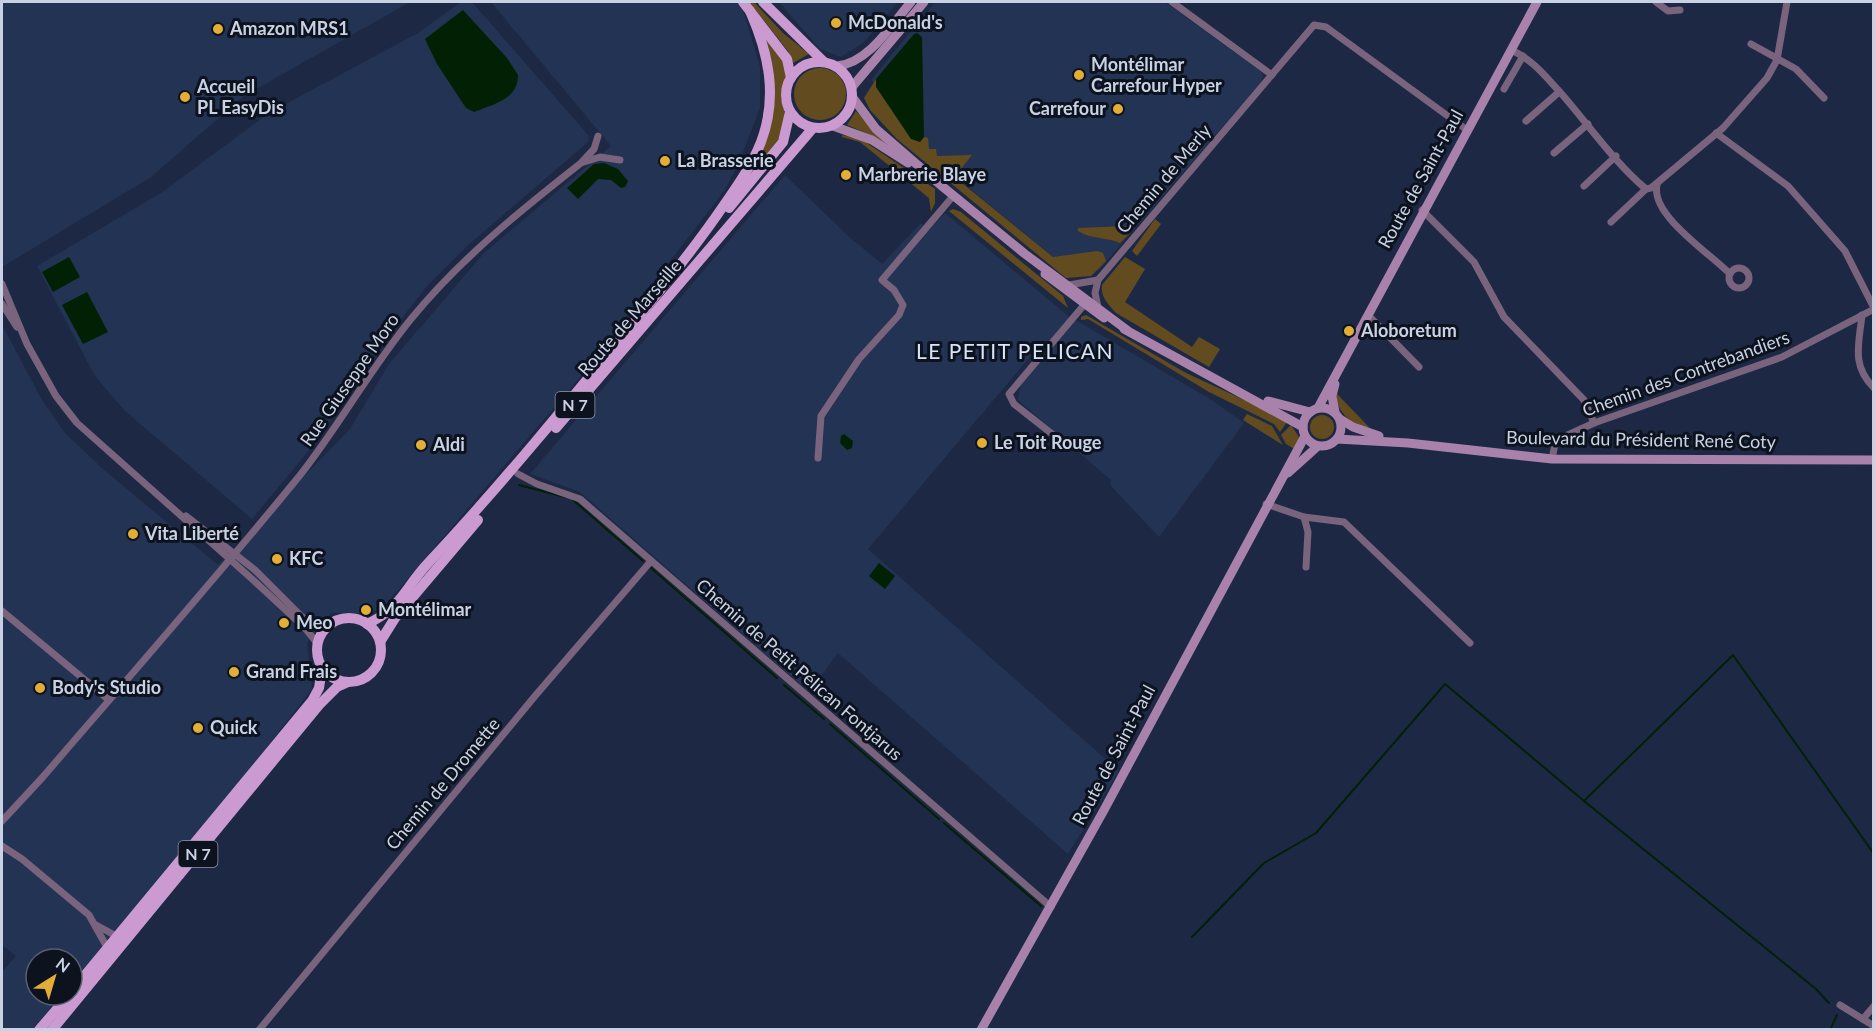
<svg xmlns="http://www.w3.org/2000/svg" width="1875" height="1031" font-family="Lato,sans-serif">
<rect width="100%" height="100%" fill="#1d2944"/>
<g fill="#233353">
<polygon points="2,2 410,2 244,96 151,177 2,267"/>
<polygon points="461,2 472,2 589,136 588,142 467,246 427,286 370,359 319,438 252,519 125,411 95,376 37,266 161,193 269,113 418,33"/>
<polygon points="491,2 738,2 742,7 760,67 760,108 740,160 725,190 576,382 382,609 363,613 331,613 307,643 312,689 228,797 72,983 72,959 36,959 36,995 62,995 32,1030 2,1029 2,972 16,956 2,945 2,325 42,400 65,433 103,469 218,565 350,429 389,364 484,253 611,146"/>
<polygon points="779,2 898,2 864,42 841,57 820,49"/>
<polygon points="935,2 1165,2 1260,71 1263,75 1261,82 1099,270 1089,276 1074,274 918,146 892,116 898,112 871,80"/>
<polygon points="785,175 847,235 882,264 921,223 929,230 945,213 1067,315 1210,399 1244,423 1159,537 1111,486 1111,480 1018,400 1020,387 1045,339 868,549 1119,771 1068,854 838,653 809,692 580,492 530,474"/>
</g>
<g fill="#624c1f">
<polygon points="749,2 754,2 783,33 809,54 793,63 788,51"/>
<polygon points="764,30 778,48 787,71 781,97 786,119 785,131 738,191 752,172 774,85 773,66"/>
<circle cx="820" cy="94" r="26"/>
<polygon points="876,79 876,87 920,142 924,137 928,138 929,149 936,149 937,156 972,155 957,174 957,179 1053,257 1097,251 1103,253 1106,261 1091,276 1066,278 897,139 870,110 864,98"/>
<polygon points="856,111 890,148 871,135 847,125"/>
<polygon points="842,135 861,139 935,189 935,203 931,212 929,198 860,142 842,137"/>
<polygon points="953,209 961,212 1063,296 1068,308 949,211"/>
<polygon points="1155,219 1161,224 1137,256 1132,251"/>
<path d="M 1127,226 L 1133,230 L 1120,243 C 1106,237 1090,239 1078,231 L 1078,228 Z"/>
<path d="M 1125,257 L 1145,269 L 1125,302 L 1192,347 L 1199,337 L 1220,349 L 1209,367 L 1116,313 C 1109,305 1100,297 1102,285 Z"/>
<polygon points="1086,315 1186,373 1277,415 1287,422 1280,432 1274,424 1209,392 1088,319 1081,320 1081,317"/>
<path d="M 1337,394 L 1369,427 L 1366,429 C 1351,422 1336,413 1337,394 Z"/>
<polygon points="1247,414 1272,426 1283,445 1243,420"/>
<circle cx="1322" cy="427" r="12"/>
<polygon points="1291,425 1299,437 1296,450 1286,444 1281,435"/>
</g>
<g fill="#022003">
<path d="M 463,10 L 507,58 L 518,75 C 518,100 493,104 474,112 L 466,108 L 437,64 L 425,39 Z"/>
<polygon points="917,33 922,37 924,137 920,142 911,139 876,87 876,79 914,34"/>
<polygon points="604,163 618,169 628,181 625,187 621,188 611,180 598,179 578,199 567,188 594,164"/>
<polygon points="69,257 80,277 53,292 42,272"/>
<polygon points="87,292 108,332 83,344 62,305"/>
<polygon points="844,434 853,441 852,448 847,450 840,443 841,436"/>
<polygon points="879,563 895,576 885,589 869,576"/>
</g>
<g fill="none" stroke-linecap="round" stroke-linejoin="round">
<g stroke="#022003" stroke-width="2">
<polyline points="519,485 565,497"/>
<polyline points="573,500 643,561"/>
<polyline points="651,568 777,678"/>
<polyline points="784,685 824,719"/>
<polyline points="830,724 939,819"/>
<polyline points="1584,801 1816,989 1829,1003"/>
<polyline points="944,823 1041,906"/>
<polyline points="1192,937 1264,863 1316,833 1445,684 1584,801 1733,655 1874,854"/>
<polyline points="1830,1030 1837,1015"/>
</g>
<g stroke="#7a637d" stroke-width="7">
<polyline points="1172,2 1272,75"/>
<polyline points="1656,2 1668,11 1680,10"/>
<polyline points="1751,44 1796,69 1824,98"/>
<path d="M 1511,50 C 1532,59 1545,76 1560,92 C 1588,124 1614,162 1646,189 L 1651,188 L 1723,128 L 1767,78 L 1777,60 L 1787,2"/>
<polyline points="1504,89 1523,56"/>
<polyline points="1526,121 1559,92"/>
<polyline points="1716,133 1788,186 1845,251 1874,308"/>
<polyline points="1554,153 1588,124"/>
<polyline points="584,162 600,157 620,160"/>
<path d="M 1657,185 C 1650,215 1711,254 1730,274"/>
<polyline points="1584,186 1616,156"/>
<polyline points="1422,210 1474,262 1504,317 1584,400 1594,423"/>
<polyline points="1611,222 1646,189"/>
<circle cx="1739" cy="278" r="10"/>
<polyline points="1098,280 1095,293 1098,307"/>
<polyline points="2,284 27,344 56,396 77,423 252,579 305,628 317,643"/>
<polyline points="1069,285 1098,280 1314,25 1326,27 1467,130"/>
<polyline points="2,304 17,327"/>
<polyline points="1368,315 1419,367"/>
<path d="M 1862,315 C 1859,344 1851,365 1874,388"/>
<polyline points="1056,437 1014,404 1009,394 1084,305"/>
<polyline points="818,458 821,416 859,359 899,315 903,305 894,290 882,280 954,195"/>
<polyline points="1552,459 1555,444 1561,438 1594,423 1782,357 1874,309"/>
<polyline points="518,474 537,484 580,499 1051,907"/>
<polyline points="1266,504 1304,517 1344,522 1470,643"/>
<polyline points="186,516 255,570 302,617 326,627"/>
<polyline points="1304,517 1308,532 1306,567"/>
<polyline points="2,611 109,700"/>
<path d="M 2,821 L 42,778 C 129,677 217,577 301,474 C 340,424 371,368 411,319 C 460,259 520,211 581,163 L 594,149 L 598,136"/>
<polyline points="2,846 22,859 89,915 108,949"/>
<polyline points="96,925 118,937"/>
<polyline points="1840,1005 1874,1026"/>
<polyline points="1863,1019 1874,1006"/>
<polyline points="259,1030 535,696 651,561"/>
</g>
<g stroke="#a882ab" stroke-width="9">
<path d="M 837,66 C 869,63 892,24 911,2"/>
<polyline points="852,87 924,2"/>
<polyline points="853,98 876,129 943,187 1025,254 1127,330"/>
<polyline points="833,126 872,140 908,163"/>
<polyline points="1045,274 1104,318"/>
<polyline points="1124,329 1303,427"/>
<polyline points="1268,401 1310,412"/>
<circle cx="1322" cy="427" r="19"/>
<polyline points="1318,408 1537,2"/>
<polyline points="1335,412 1332,396 1335,384"/>
<polyline points="1340,419 1353,427 1379,436"/>
<polyline points="1337,439 1408,443 1552,459 1874,460"/>
<polyline points="1288,473 1318,446"/>
<polyline points="981,1030 1104,810 1305,436"/>
</g>
<g stroke="#cb9ad0" stroke-width="10">
<polyline points="743,2 787,59 791,78"/>
<polyline points="763,2 824,62"/>
<circle cx="819" cy="95" r="33"/>
<polyline points="729,208 783,142 790,112"/>
<polyline points="556,428 813,128"/>
<circle cx="349" cy="650" r="32"/>
<path d="M 367,624 C 403,607 404,588 430,561 C 502,484 569,402 636,320 C 667,282 697,245 724,205 C 738,185 752,165 761,142 C 778,97 769,54 750,11"/>
<polyline points="380,642 395,618 478,520"/>
<polyline points="72,991 312,701 319,688 322,669"/>
<polyline points="39,1030 69,995"/>
<polyline points="52,1030 319,705 337,687 346,683"/>
</g>
</g>
<g fill="#e3ae35" stroke="#0d131e" stroke-width="2">
<circle cx="836" cy="23" r="6"/>
<circle cx="218" cy="29" r="6"/>
<circle cx="1079" cy="75" r="6"/>
<circle cx="185" cy="97" r="6"/>
<circle cx="1118" cy="109" r="6"/>
<circle cx="665" cy="161" r="6"/>
<circle cx="846" cy="175" r="6"/>
<circle cx="1349" cy="331" r="6"/>
<circle cx="982" cy="443" r="6"/>
<circle cx="421" cy="445" r="6"/>
<circle cx="133" cy="534" r="6"/>
<circle cx="277" cy="559" r="6"/>
<circle cx="366" cy="610" r="6"/>
<circle cx="284" cy="623" r="6"/>
<circle cx="234" cy="672" r="6"/>
<circle cx="40" cy="688" r="6"/>
<circle cx="198" cy="728" r="6"/>
</g>
<g text-anchor="middle" stroke-width="6" stroke-linejoin="round" paint-order="stroke">
<g fill="#0d131e" stroke="#9199a9" stroke-width="1.5">
<rect x="555.5" y="392" width="39" height="26" rx="4.5"/>
<rect x="178.5" y="841" width="39" height="26" rx="4.5"/>
</g>
<g font-size="16" font-weight="bold" fill="#c9d2e4">
<text x="575" y="411">N 7</text>
<text x="198" y="860">N 7</text>
</g>
<g font-size="18" font-weight="bold" fill="#c9d2e4" stroke="#0d131e" text-anchor="start">
<text x="848" y="29">McDonald's</text>
<text x="230" y="35">Amazon MRS1</text>
<text x="1091" y="71">Montélimar<tspan x="1091" dy="21">Carrefour Hyper</tspan></text>
<text x="197" y="93">Accueil<tspan x="197" dy="21">PL EasyDis</tspan></text>
<text x="1106" y="115" text-anchor="end">Carrefour</text>
<text x="677" y="167">La Brasserie</text>
<text x="858" y="181">Marbrerie Blaye</text>
<text x="1361" y="337">Aloboretum</text>
<text x="994" y="449">Le Toit Rouge</text>
<text x="433" y="451">Aldi</text>
<text x="145" y="540">Vita Liberté</text>
<text x="289" y="565">KFC</text>
<text x="378" y="616">Montélimar</text>
<text x="296" y="629">Meo</text>
<text x="246" y="678">Grand Frais</text>
<text x="52" y="694">Body's Studio</text>
<text x="210" y="734">Quick</text>
</g>
<g font-size="18" fill="#c9d2e4" stroke="#0d131e">
<text transform="translate(1164 179) rotate(-50)" y="6">Chemin de Merly</text>
<text transform="translate(1421 179) rotate(-61)" y="6">Route de Saint-Paul</text>
<text transform="translate(630 318) rotate(-49)" y="6">Route de Marseille</text>
<text transform="translate(1686 374) rotate(-20)" y="6">Chemin des Contrebandiers</text>
<text transform="translate(350 380) rotate(-55)" y="6">Rue Giuseppe Moro</text>
<text transform="translate(1641 440) rotate(1)" y="6">Boulevard du Président René Coty</text>
<text transform="translate(799 670) rotate(41)" y="6">Chemin de Petit Pélican Fontjarus</text>
<text transform="translate(1114 755) rotate(-62)" y="6">Route de Saint-Paul</text>
<text transform="translate(443 784) rotate(-50)" y="6">Chemin de Dromette</text>
</g>
<g font-size="21" letter-spacing="1.5" fill="#d9e4f9" stroke="#0d131e">
<text x="1015" y="359">LE PETIT PELICAN</text>
</g>
</g>
<rect width="1875" height="1031" fill="none" stroke="#c9d2e4" stroke-width="6"/>
<g transform="translate(54 977) rotate(37)"><circle r="28" fill="#0d131e" stroke="#585f6d" stroke-width="1.5"/>
<path d="M0-4.5L10 22L0 15L-10 22Z" fill="#e3ae35"/>
<text y="-9" font-size="16" font-weight="bold" text-anchor="middle" fill="#c9d2e4">N</text>
</g>
</svg>
